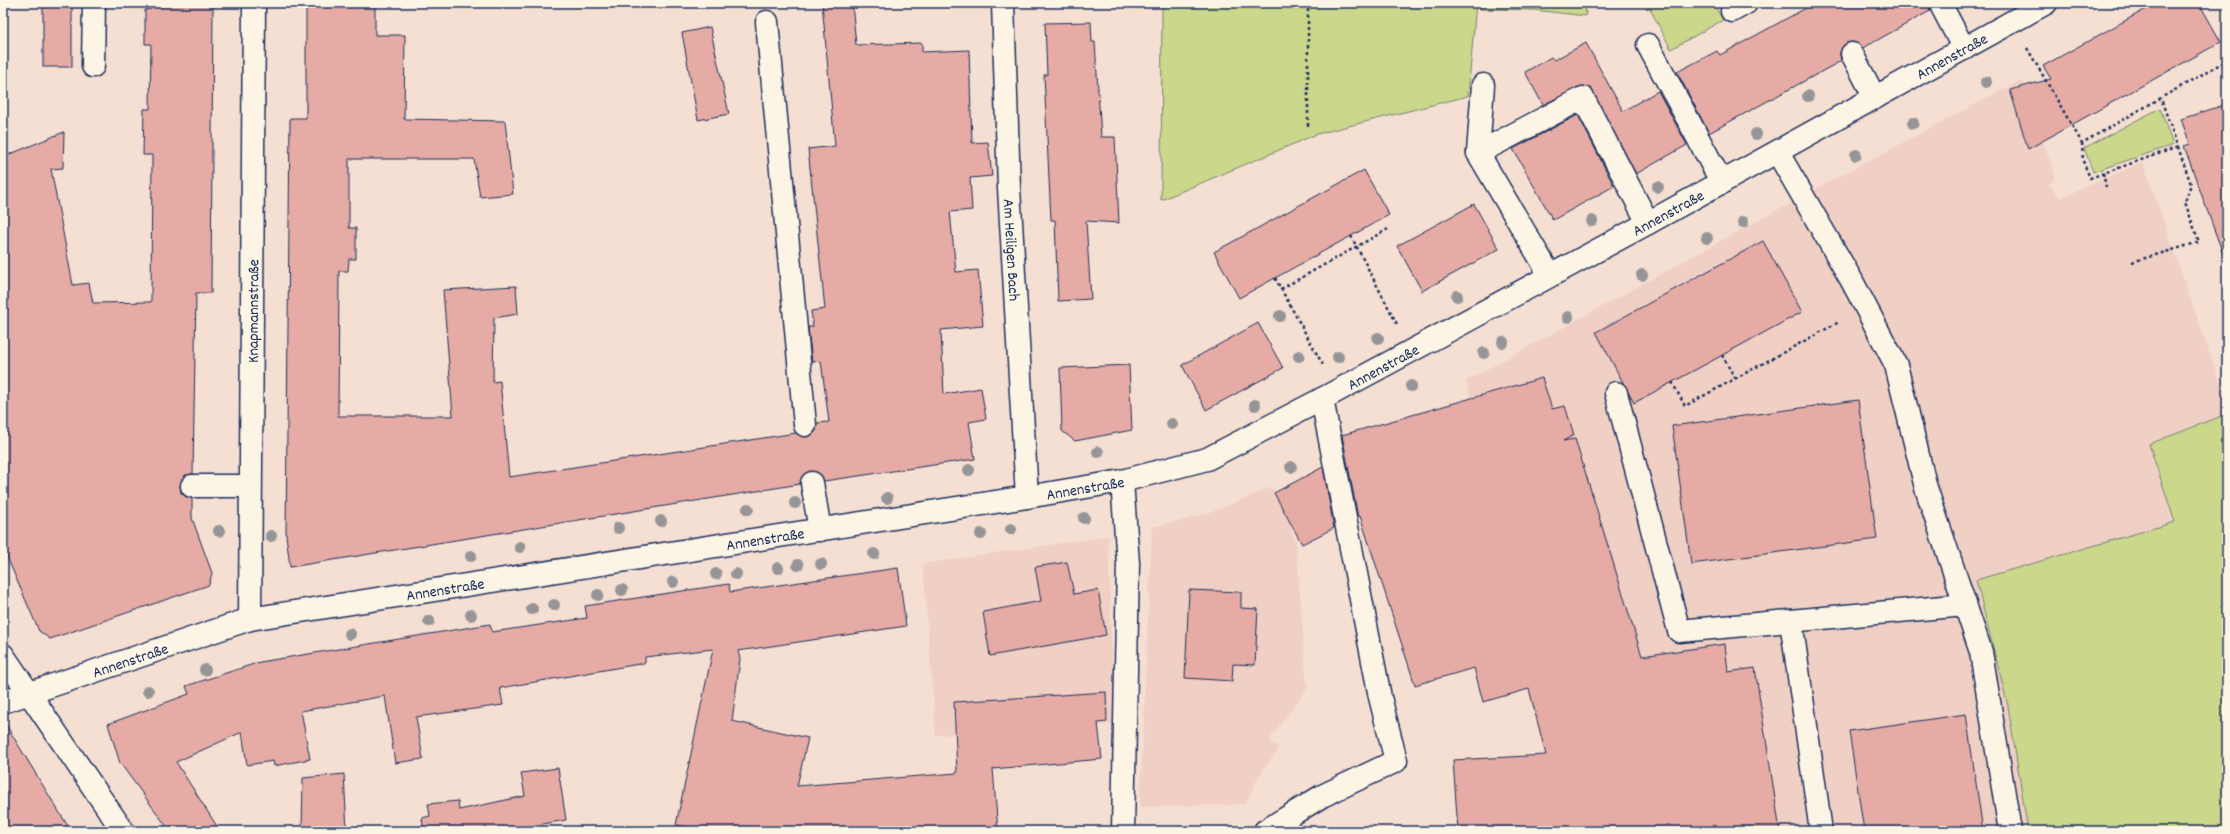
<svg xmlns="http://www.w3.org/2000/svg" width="2230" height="834" font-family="Dekko,sans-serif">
<rect width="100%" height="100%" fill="#f5dfd2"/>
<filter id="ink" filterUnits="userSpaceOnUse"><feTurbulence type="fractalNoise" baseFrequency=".025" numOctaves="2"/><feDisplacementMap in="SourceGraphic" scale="8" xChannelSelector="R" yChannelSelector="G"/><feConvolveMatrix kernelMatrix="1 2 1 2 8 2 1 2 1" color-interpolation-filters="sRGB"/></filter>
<g filter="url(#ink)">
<g fill="#f0cfc4">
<polygon points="2022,81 2056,178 2048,184 2060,198 2143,162 2227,404 2227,414 2149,444 2175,522 2227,831 1592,831 1553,682 1466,381 1823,185 2012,85"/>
<polygon points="1272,487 1294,530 1291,533 1296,541 1307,688 1269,740 1279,748 1259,775 1245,804 1140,807 1152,527 1181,521 1217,510"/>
<polygon points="1108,536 1114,724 936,735 923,564"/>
</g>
<g fill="#cbd78a" stroke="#738374">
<polygon points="1162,3 1476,3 1468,96 1317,134 1161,200"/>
<polygon points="1481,3 1585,3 1586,16 1534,10 1480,9"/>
<polygon points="1647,3 1713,3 1723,20 1671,49"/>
<polygon points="2160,108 2173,145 2093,172 2084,148"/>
<polygon points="2227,414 2227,831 2028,831 2008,706 1976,580 2175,522 2149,444"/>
</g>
<g fill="#e5aba4" stroke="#1b2f5e">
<rect x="43" y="3" width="29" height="64"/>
<polygon points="151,3 213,3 211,293 196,293 193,474 185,475 180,486 181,493 186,497 192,498 192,518 212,573 209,585 50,639 39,631 3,548 3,157 64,132 63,168 51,169 73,285 89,283 93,303 151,302 152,155 143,155 144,109 150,109 151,44 145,44 145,10 151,9"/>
<polygon points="306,3 375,3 375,35 405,35 404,119 505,121 513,194 480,197 474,159 349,159 349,228 356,228 356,259 349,259 348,271 339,271 338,416 453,416 443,290 516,286 518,314 494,318 493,382 500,381 509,477 796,433 807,437 816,431 817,423 829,422 821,361 812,362 808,327 813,327 811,311 825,309 808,149 835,146 822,3 852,3 856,45 922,43 922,52 969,50 972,143 988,142 992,176 970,178 972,210 950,212 956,272 978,270 983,326 941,330 944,394 981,388 986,419 969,422 975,459 824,481 821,475 810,471 804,474 800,484 290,567 286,535 290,118 306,118"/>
<polygon points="1815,3 1929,3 1930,11 1863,48 1853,42 1846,43 1840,53 1841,61 1709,133 1677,72 1717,51 1720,55"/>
<polygon points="2157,3 2199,3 2221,42 2028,149 2010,90 2051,79 2043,66"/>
<polygon points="1091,22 1092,42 1095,42 1101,137 1115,137 1119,223 1086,221 1091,299 1058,301 1055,220 1051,220 1044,75 1047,75 1045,23"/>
<polygon points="710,27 729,114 698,120 682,33"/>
<polygon points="1586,43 1623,111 1658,91 1687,145 1636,174 1590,88 1584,86 1578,87 1543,105 1525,72 1551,57 1554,60"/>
<polygon points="2227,104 2227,254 2223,254 2184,146 2190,144 2181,119"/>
<polygon points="1578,115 1614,186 1553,220 1513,149"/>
<polygon points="1364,170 1389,215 1239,298 1214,252"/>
<polygon points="1474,204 1499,249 1422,291 1397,246"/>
<polygon points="1763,241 1802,312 1634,403 1596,332"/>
<polygon points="1258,323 1283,368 1206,410 1182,365"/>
<polygon points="1129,365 1132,430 1075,441 1062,431 1060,368"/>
<polygon points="1542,378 1552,409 1565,406 1574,435 1563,441 1575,439 1642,656 1725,644 1728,672 1755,668 1780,831 1458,831 1453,760 1546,755 1529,689 1483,702 1474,668 1415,685 1360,516 1358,517 1342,435"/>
<polygon points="1858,400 1877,539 1691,564 1672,426"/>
<polygon points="1323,467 1334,528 1302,544 1274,493"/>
<polygon points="1067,562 1074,594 1098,590 1106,635 990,656 983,612 1041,601 1035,567"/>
<polygon points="898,568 906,626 738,651 740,659 732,721 808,738 797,786 957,773 954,702 1106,692 1107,722 1098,723 1102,759 993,769 998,831 719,831 676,825 713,649 645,657 645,663 500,688 503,705 416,717 423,759 395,763 385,696 301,711 310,759 274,766 273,761 247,765 242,732 176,762 220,831 170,831 120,763 108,724 189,694 186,686 260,662 490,624 492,632 587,618 585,606 695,589 729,584 730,592"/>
<polygon points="1189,590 1241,592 1241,608 1258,609 1255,665 1233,664 1232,681 1185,678"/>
<polygon points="1966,714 1983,831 1864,831 1849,731"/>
<polygon points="3,720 53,802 71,831 3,831"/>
<polygon points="558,768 566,820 525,827 525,831 424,831 422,818 430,816 428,804 458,801 459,810 525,796 521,773"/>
<polygon points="344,774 347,831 302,831 303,778"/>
</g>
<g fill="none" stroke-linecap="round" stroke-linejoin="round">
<defs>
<g id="service">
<polyline points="1941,5 1964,49"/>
<polyline points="1732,11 1746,3"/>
<polyline points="767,22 805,425"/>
<polyline points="1648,45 1722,183"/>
<polyline points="1852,54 1875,98"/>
<polyline points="93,66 94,3"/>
<polyline points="1483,85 1478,153 1550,275"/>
<polyline points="1478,153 1583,98 1648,223"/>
<polyline points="1778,153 1852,281 1896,365 1926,488 1981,652 2010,831"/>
<polyline points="1616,393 1679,631 1965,605"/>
<polyline points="1122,481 1128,563 1123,831"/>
<polyline points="812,483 820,530"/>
<polyline points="192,486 250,486"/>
<polyline points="1791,621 1821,831"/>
<polyline points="1265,831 1322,796 1396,761 1380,697 1322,399"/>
</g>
<g id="minor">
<path id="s1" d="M 1003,3 L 1009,188 L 1027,497"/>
<path id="s2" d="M 250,619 L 254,3"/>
<polyline points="3,655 123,831"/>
</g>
<g id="tertiary">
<path id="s3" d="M 3,702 L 250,619 L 1027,497 L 1122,481 L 1207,459 L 1322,399 L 1648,223 L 2046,3"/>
</g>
</defs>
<use href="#service" stroke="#1b2f5e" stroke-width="25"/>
<use href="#minor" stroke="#1b2f5e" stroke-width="25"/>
<use href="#tertiary" stroke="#1b2f5e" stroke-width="25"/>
<g stroke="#1b2f5e" stroke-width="2.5" stroke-dasharray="3 3" stroke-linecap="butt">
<polyline points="1308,3 1308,129"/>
<polyline points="2027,48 2082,143 2222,63"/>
<polyline points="2082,143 2083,161 2090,178 2178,147"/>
<polyline points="2103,173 2106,187"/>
<polyline points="1351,236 1397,324"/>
<polyline points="2132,262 2199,242 2185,202 2191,184 2161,99"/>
<polyline points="1275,278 1323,365"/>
<polyline points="1281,289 1388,229"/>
<polyline points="1722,355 1735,378"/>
<polyline points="1672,382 1685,406 1839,322"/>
</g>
<use href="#service" stroke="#fcf5e5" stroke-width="22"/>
<use href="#minor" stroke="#fcf5e5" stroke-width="22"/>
<use href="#tertiary" stroke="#fcf5e5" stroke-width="22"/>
</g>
<g fill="#959598">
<circle cx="1986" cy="82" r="6"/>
<circle cx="1808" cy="96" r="6"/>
<circle cx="1913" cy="123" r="6"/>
<circle cx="1756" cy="134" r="6"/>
<circle cx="1856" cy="155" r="6"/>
<circle cx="1658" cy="187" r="6"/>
<circle cx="1592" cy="221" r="6"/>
<circle cx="1743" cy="222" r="6"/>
<circle cx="1707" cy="238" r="6"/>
<circle cx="1642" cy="275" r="6"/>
<circle cx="1457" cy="296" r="6"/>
<circle cx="1280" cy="316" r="6"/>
<circle cx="1568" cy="317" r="6"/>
<circle cx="1378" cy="338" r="6"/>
<circle cx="1503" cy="342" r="6"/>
<circle cx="1484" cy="353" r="6"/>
<circle cx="1299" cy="356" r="6"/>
<circle cx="1338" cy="357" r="6"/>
<circle cx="1411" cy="386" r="6"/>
<circle cx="1255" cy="405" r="6"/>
<circle cx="1172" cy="424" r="6"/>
<circle cx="1098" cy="452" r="6"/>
<circle cx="1291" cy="467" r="6"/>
<circle cx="969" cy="470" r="6"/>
<circle cx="887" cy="498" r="6"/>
<circle cx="795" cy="503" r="6"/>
<circle cx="748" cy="509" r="6"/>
<circle cx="1084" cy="518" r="6"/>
<circle cx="661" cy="521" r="6"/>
<circle cx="618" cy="528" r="6"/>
<circle cx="1011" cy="529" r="6"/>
<circle cx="219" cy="531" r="6"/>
<circle cx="981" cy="534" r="6"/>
<circle cx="271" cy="536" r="6"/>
<circle cx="520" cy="547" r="6"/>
<circle cx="874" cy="554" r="6"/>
<circle cx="471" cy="556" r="6"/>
<circle cx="821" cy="564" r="6"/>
<circle cx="798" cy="565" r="6"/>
<circle cx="778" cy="568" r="6"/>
<circle cx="716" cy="574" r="6"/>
<circle cx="736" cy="574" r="6"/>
<circle cx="673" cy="582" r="6"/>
<circle cx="622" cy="590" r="6"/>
<circle cx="598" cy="595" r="6"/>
<circle cx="554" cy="605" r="6"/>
<circle cx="532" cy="609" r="6"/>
<circle cx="471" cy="615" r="6"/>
<circle cx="429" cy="621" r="6"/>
<circle cx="350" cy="634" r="6"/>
<circle cx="205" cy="670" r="6"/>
<circle cx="148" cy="691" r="6"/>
</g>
</g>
<g text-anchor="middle" stroke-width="3" stroke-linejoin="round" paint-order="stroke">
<g font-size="16" fill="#1b2f5e" stroke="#fcf5e5">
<text dy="6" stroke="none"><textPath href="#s3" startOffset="2078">Annenstraße</textPath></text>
<text dy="6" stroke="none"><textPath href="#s3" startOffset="1754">Annenstraße</textPath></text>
<text dy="6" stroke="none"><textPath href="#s1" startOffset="247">Am Heiligen Bach</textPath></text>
<text dy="6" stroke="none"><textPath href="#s2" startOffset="308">Knapmannstraße</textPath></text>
<text dy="6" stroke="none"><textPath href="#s3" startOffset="1430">Annenstraße</textPath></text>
<text dy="6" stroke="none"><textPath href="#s3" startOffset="1106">Annenstraße</textPath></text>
<text dy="6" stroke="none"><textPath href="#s3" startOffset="782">Annenstraße</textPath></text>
<text dy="6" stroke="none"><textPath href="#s3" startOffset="458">Annenstraße</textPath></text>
<text dy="6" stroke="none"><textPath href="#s3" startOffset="134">Annenstraße</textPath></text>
</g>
</g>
<rect width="2230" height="834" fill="none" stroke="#fcf5e5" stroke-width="16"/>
<rect x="8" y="8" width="2214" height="818" fill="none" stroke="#1b2f5e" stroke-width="1.5" filter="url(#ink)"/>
</svg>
